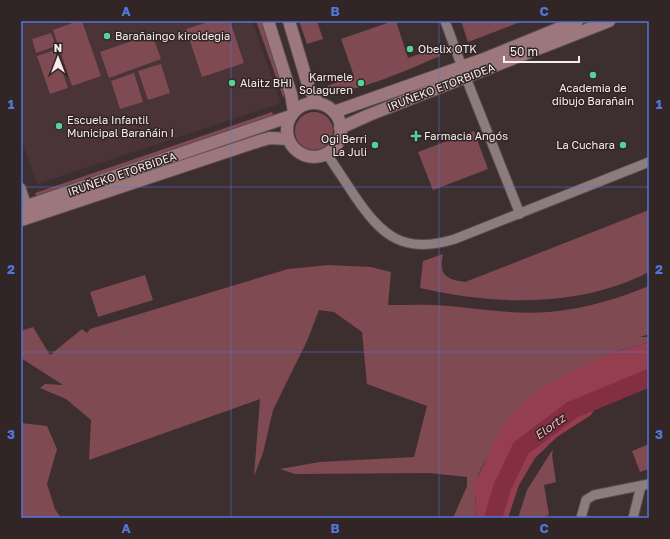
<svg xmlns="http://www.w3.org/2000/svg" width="670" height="539" font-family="'Golos Text',sans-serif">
<rect width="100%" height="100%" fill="#3d2f30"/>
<polygon fill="#4a3437" points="21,21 252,21 281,103 37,184 21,138"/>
<g fill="#7f4a52">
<polygon points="78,21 82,21 101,76 72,86 53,30"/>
<polygon points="211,21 230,21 244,63 202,77 186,29"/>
<polygon points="256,21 262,21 287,95 283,97"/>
<polygon points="299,21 317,21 323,39 307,44"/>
<path d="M 393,21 L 396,21 L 408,58 L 437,48 L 440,56 C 418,65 350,97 329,90 L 327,86 L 354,76 L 341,39 Z"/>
<polygon points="461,21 523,21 468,42"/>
<polygon points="51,33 56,46 36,53 32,39"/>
<polygon points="152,34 161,59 109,78 100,52"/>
<polygon points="55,50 68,88 50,94 37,56"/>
<polygon points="161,64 170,93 148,100 138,71"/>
<polygon points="134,73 143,102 120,109 111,81"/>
<circle cx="314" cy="131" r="19"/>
<polygon points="272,112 273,114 254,129 39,202 35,193"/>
<polygon points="474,131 488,169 433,190 418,152"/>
<path d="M 649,210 L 649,272 C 579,308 495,305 420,288 L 423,261 L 443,254 C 439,274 444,279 465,282 Z"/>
<path d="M 328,265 L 371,267 L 391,272 L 388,305 C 408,305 429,304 449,306 C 482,309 516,315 549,312 C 584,309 617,299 649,286 L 649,334 L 640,337 L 649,337 L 649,342 L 611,353 L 489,454 C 472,483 474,486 477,518 L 453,518 L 467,486 L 467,477 L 429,473 L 295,474 L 280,469 L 320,462 L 414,457 L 427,406 L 367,384 L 362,332 L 334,312 L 319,310 L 307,341 L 273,410 L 263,453 L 254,476 L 260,399 L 89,460 L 91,420 L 66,399 L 40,388 L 45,384 L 63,385 L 21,358 L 21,331 L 33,327 L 50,355 L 82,329 L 87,333 L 90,329 L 288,269 Z"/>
<polygon points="145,275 153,300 98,317 90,292"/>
<polygon points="21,423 47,426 57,449 47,484 55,509 61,518 21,518"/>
<polygon points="649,444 649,469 640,472 632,451"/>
<polygon points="553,449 552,455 556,482 544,485 549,515 539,518 518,518 527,490"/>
</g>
<polygon fill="#953e50" points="649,342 649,378 603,396 591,415 557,437 535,458 519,485 508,518 477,518 474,484 505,421 535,392 581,367 611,353"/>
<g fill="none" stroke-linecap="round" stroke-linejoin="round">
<polyline stroke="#842e41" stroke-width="18" points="493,518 502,488 521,448 572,410 649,378"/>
<defs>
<g id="street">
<polyline points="445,21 462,67"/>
<polyline points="466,78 520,214"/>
<path d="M 327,154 C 336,168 345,181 354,195 C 382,236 403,255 455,239 L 649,162"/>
<polyline points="21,188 27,206"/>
<polyline points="581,518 586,500 594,495 649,484"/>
<polyline points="633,518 641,486"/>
</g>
<g id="secondary">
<polyline points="268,21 291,94 294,112"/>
<polyline points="289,21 309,88 318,103"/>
<circle cx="314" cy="130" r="27"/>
<polyline points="334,112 484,59 577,21"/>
<polyline points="340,128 369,115 609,21"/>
<polyline points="21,208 291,116"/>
<polyline points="21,220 259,141 270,138 288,139"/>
</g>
</defs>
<use href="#street" stroke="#5a4e4f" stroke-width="11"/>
<use href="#secondary" stroke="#5a4e4f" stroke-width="14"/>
<use href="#street" stroke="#8d7c7e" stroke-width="9"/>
<use href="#secondary" stroke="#9c787d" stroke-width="12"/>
</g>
<path fill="none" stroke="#5376dd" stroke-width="1" stroke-opacity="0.55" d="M 231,21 L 231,518M 439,21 L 439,518M 21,187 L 649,187M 21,352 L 649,352"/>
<g fill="#53d397" stroke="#322526" stroke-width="1.5">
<circle cx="107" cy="36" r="4"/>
<circle cx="410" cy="49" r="4"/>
<circle cx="593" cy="75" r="4"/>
<circle cx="232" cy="83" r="4"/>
<circle cx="361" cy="83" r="4"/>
<circle cx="59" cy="126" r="4"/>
<path d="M414 130h4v4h4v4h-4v4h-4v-4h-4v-4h4z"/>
<circle cx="375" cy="145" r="4"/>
<circle cx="623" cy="145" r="4"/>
</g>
<g text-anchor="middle" stroke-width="3" stroke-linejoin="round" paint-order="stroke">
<g font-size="11" fill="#f6eced" stroke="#322526" text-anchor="start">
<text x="115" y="40">Barañaingo kiroldegia</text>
<text x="418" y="53">Obelix OTK</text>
<text x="353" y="81" text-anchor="end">Karmele<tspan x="353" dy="13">Solaguren</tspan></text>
<text x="240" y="87">Alaitz BHI</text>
<text x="593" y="92" text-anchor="middle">Academia de<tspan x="593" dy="13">dibujo Barañain</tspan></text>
<text x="67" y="124">Escuela Infantil<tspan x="67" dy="13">Municipal Barañáin I</tspan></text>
<text x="424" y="140">Farmacia Angós</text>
<text x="367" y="143" text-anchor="end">Ogi Berri<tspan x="367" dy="13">La Juli</tspan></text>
<text x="615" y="149" text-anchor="end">La Cuchara</text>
</g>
<g font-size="11" fill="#f6eced" stroke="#322526">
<text transform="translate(441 87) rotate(-21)" y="4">IRUÑEKO ETORBIDEA</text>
<text transform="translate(122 174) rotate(-19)" y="4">IRUÑEKO ETORBIDEA</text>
</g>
<g font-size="12" font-style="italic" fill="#fcb0bb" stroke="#322526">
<text transform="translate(550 427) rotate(-36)" y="4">Elortz</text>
</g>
</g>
<rect width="670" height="539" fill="none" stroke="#322526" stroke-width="44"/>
<g transform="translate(58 58)" stroke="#322526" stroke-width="3" paint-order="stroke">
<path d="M0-3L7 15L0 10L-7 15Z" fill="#f6eced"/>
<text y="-6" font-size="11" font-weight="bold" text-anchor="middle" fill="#f6eced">N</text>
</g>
<path d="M504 56v6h75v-6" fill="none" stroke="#f6eced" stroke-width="2"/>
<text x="510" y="56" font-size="12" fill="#f6eced" stroke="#322526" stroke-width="3" paint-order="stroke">50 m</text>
<rect x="22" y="22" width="626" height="495" fill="none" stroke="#5376dd" stroke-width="1.5"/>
<g font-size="13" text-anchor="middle" font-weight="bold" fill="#5376dd">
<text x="126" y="16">A</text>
<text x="335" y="16">B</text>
<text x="544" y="16">C</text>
<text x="11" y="109">1</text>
<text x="659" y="109">1</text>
<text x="11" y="274">2</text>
<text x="659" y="274">2</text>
<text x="11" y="439">3</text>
<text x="659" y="439">3</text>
<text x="126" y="533">A</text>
<text x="335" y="533">B</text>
<text x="544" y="533">C</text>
</g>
</svg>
